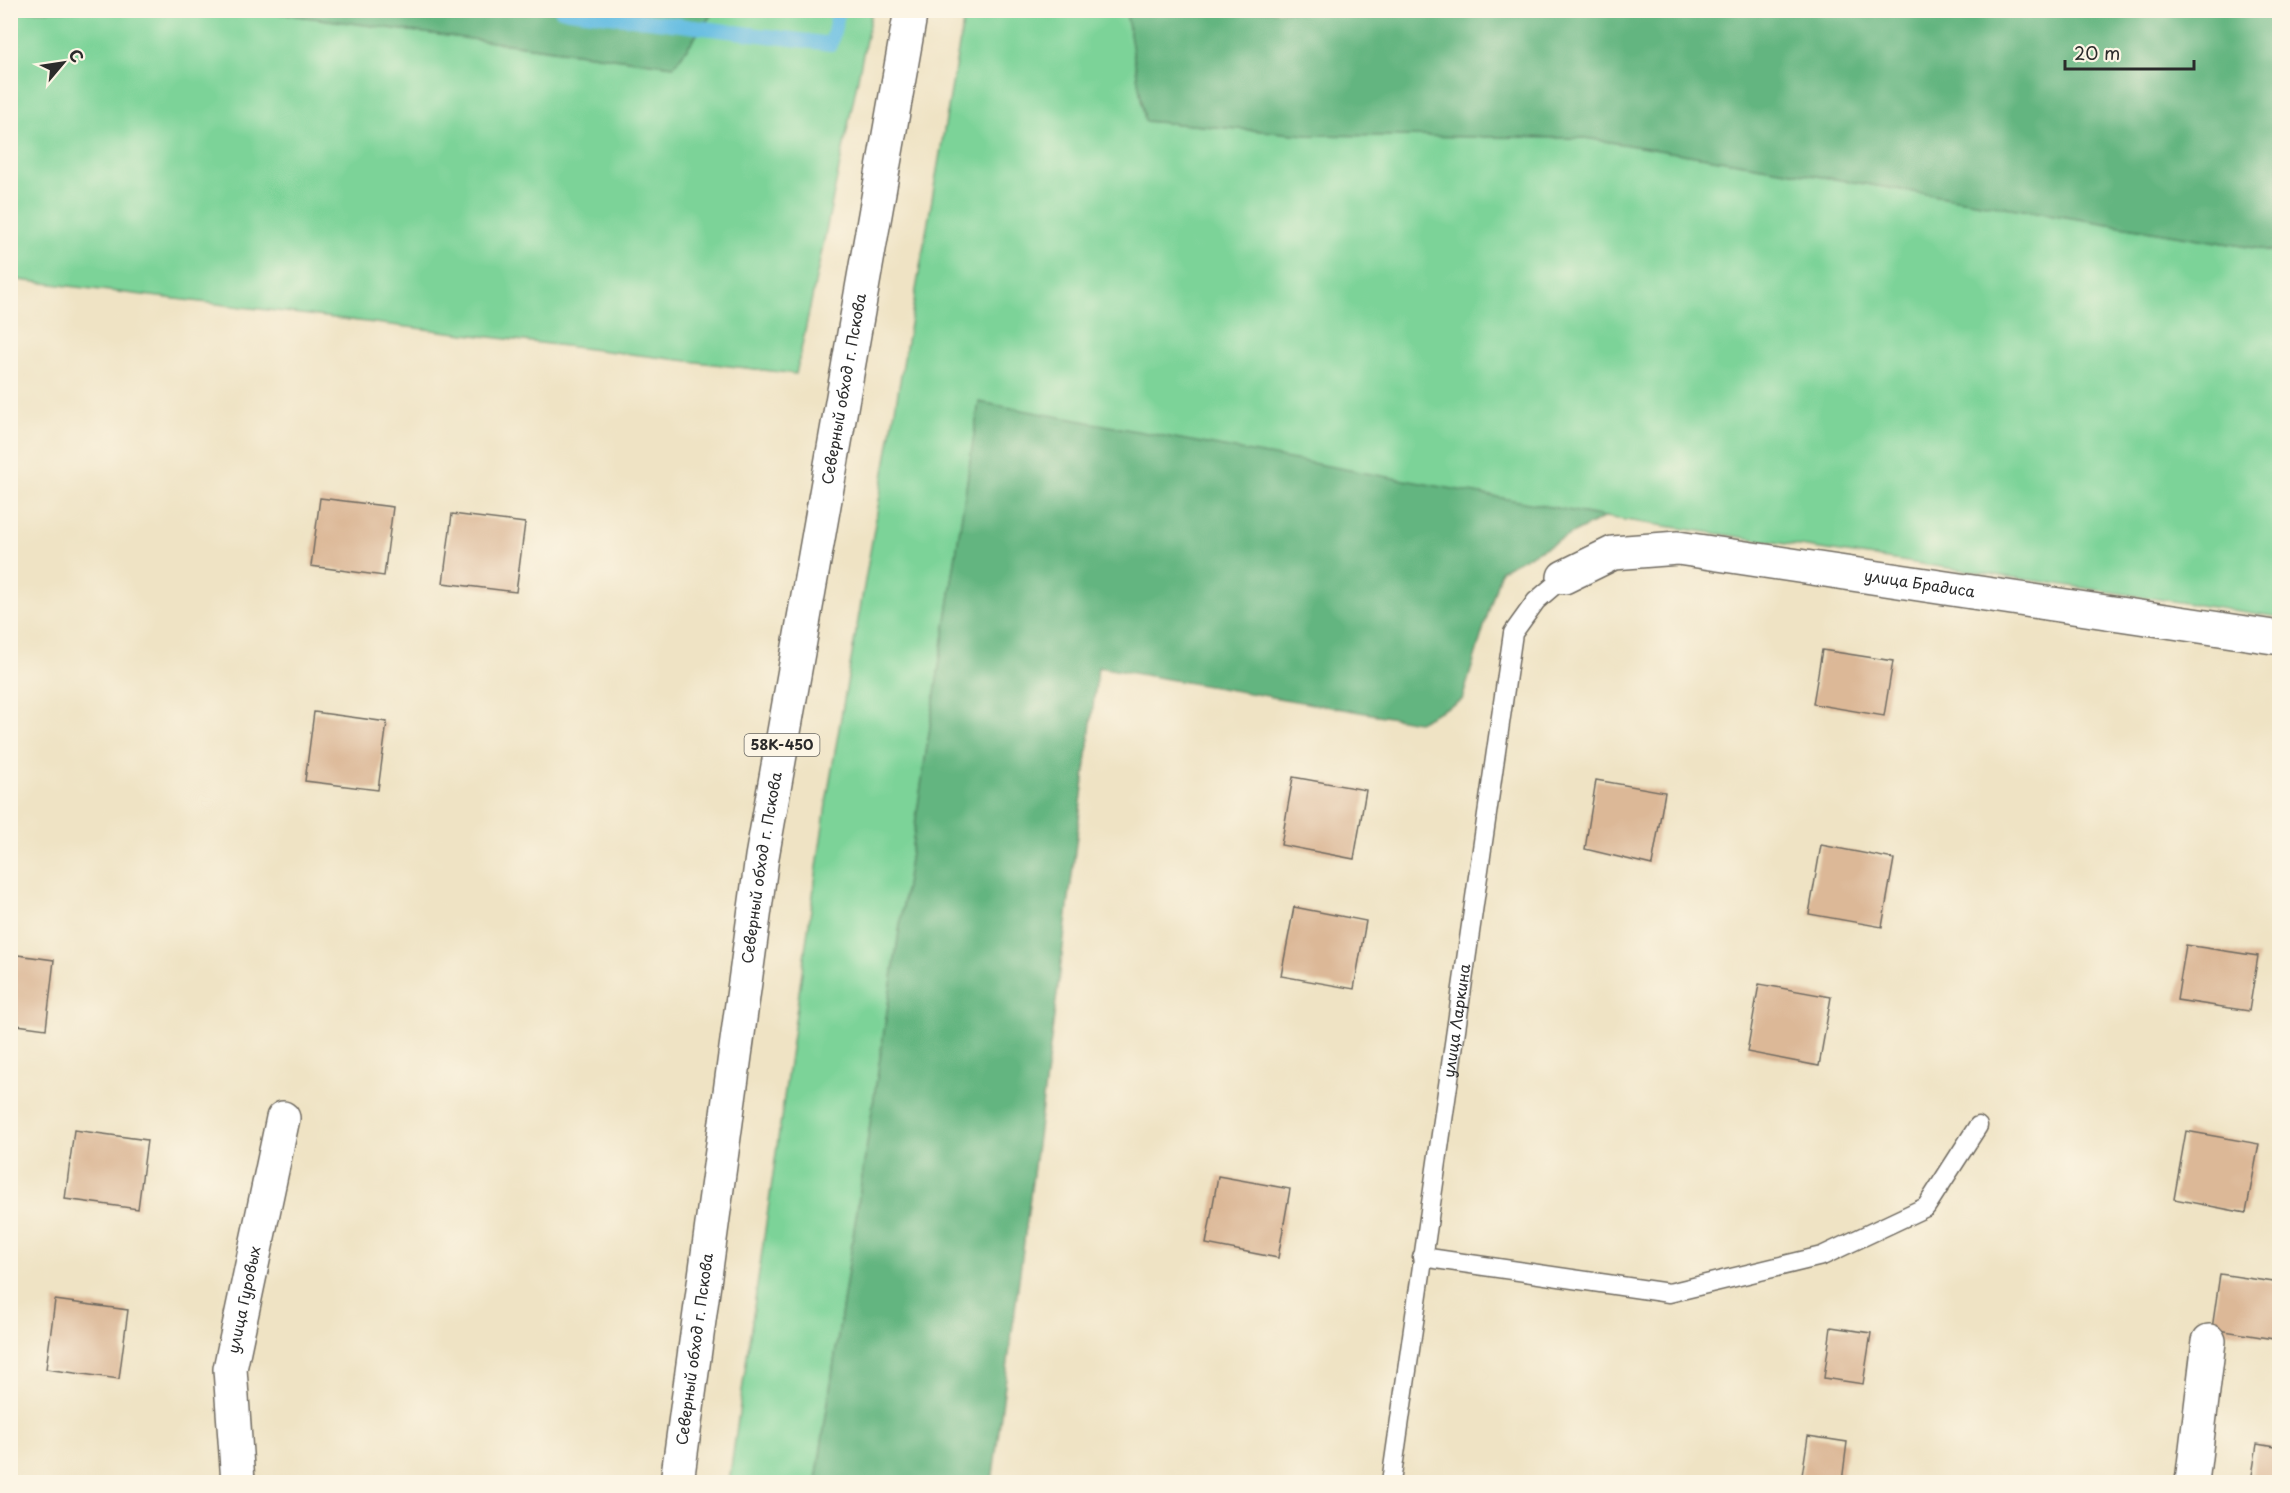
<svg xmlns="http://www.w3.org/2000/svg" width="2290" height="1493" font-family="'Playpen Sans',sans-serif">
<rect width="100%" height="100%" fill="#fcf5e5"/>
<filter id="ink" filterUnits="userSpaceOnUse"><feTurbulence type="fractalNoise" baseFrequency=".0167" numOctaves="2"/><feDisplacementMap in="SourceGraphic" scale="12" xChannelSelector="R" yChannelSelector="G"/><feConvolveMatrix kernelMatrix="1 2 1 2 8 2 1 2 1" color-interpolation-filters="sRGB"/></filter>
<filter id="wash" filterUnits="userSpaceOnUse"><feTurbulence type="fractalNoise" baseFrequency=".008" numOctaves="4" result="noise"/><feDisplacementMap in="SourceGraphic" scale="24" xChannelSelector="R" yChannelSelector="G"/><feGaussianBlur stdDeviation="1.35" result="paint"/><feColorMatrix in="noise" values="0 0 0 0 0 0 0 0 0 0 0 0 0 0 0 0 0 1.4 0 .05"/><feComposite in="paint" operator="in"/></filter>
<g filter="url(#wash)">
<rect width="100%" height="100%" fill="#efe3c4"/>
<g fill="#7bd398" stroke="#537f62" stroke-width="1.5">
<polygon points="11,11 261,11 674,66 714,11 872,11 796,374 11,279"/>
<polygon points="965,11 1126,11 1146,121 1308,135 1586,138 2279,252 2279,617 1605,517 979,403 816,1482 729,1482 827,797"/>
</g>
<g fill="#64b580" stroke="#487056" stroke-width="1.5">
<polygon points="261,11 714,11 674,66"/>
<polygon points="1126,11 2279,11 2279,252 1586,138 1308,135 1145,121"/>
<polygon points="979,402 1605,517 1501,570 1462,700 1418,722 1098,667 1059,979 992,1482 816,1482"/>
</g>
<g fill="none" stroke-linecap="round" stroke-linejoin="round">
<polyline stroke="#65bde2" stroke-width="14" points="561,10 831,44 839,10"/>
</g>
<g id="blocks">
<g fill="#dcb897">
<polygon points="320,498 393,507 384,576 311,566"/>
<polygon points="452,514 525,523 516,592 443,583"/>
<polygon points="1822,650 1893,661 1884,716 1813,704"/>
<polygon points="314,712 387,722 378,790 305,781"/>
<polygon points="1293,777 1366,790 1354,859 1281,845"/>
<polygon points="1596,780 1665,792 1652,865 1585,849"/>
<polygon points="1821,845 1894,859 1882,927 1809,914"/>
<polygon points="1294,907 1366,921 1354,989 1281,976"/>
<polygon points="2186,945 2258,956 2249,1011 2177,1000"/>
<polygon points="10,954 54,960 46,1029 10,1024"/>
<polygon points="1759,984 1831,997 1819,1066 1747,1052"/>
<polygon points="74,1130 147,1140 138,1209 65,1199"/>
<polygon points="2186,1131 2259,1144 2246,1213 2174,1199"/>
<polygon points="1218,1176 1290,1189 1278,1258 1206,1244"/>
<polygon points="2220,1274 2280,1283 2280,1340 2212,1329"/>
<polygon points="55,1300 128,1310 119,1379 46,1369"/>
<polygon points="1831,1327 1871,1333 1863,1384 1824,1378"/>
<polygon points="1808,1436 1847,1442 1842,1482 1801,1482"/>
<polygon points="2257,1444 2280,1448 2280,1482 2251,1482"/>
</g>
</g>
</g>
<g filter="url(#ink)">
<use href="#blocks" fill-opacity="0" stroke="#706b61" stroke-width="1.5"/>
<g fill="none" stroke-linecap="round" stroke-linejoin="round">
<defs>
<g id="service">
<polyline points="1422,1257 1669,1293 1822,1256 1926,1207 1978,1126"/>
<path id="s1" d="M 1391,1482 L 1513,633 L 1536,601 L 1564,577"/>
</g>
<g id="minor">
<path id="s2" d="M 1564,577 L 1613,553 L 1678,548 L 2280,638"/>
<path id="s3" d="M 238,1482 L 230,1369 L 283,1118"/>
<polyline points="2192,1482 2209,1341"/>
</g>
<g id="trunk">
<path id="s4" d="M 677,1482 L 762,857 L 911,10"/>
</g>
</defs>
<use href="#service" stroke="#706b61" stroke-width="21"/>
<use href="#minor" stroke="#706b61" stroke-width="36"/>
<use href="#trunk" stroke="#706b61" stroke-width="36"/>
<use href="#service" stroke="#fff" stroke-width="18"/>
<use href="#minor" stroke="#fff" stroke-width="33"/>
<use href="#trunk" stroke="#fff" stroke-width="33"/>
</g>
</g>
<g text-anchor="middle" stroke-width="4.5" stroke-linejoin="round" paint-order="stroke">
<rect fill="#fcf5e5" stroke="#6a6863" stroke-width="1.5" x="744.5" y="734" width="75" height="22" rx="4.5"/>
<g font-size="14" font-weight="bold" fill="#2b2b2b">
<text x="782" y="750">58К-450</text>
</g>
<g font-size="15" fill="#2b2b2b" stroke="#fcf5e5">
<text dy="5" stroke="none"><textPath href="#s4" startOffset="1106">Северный обход г. Пскова</textPath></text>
<text dy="5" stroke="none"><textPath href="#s2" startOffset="364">улица Брадиса</textPath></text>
<text dy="5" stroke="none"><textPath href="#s4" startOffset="620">Северный обход г. Пскова</textPath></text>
<text dy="5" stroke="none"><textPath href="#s1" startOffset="466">улица Ларкина</textPath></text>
<text dy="5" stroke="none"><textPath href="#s3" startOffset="184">улица Гуровых</textPath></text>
<text dy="5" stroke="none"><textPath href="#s4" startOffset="134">Северный обход г. Пскова</textPath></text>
</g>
</g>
<rect width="2290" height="1493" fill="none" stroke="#fcf5e5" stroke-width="36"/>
<g transform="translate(63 63) rotate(61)" stroke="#fcf5e5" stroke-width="4.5" paint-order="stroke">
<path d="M0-4.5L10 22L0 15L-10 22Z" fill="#2b2b2b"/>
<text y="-9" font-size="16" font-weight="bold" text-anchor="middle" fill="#2b2b2b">С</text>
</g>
<path d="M2065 60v9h129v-9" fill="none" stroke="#2b2b2b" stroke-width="3"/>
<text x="2074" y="60" font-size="18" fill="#2b2b2b" stroke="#fcf5e5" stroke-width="4.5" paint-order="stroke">20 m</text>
</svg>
